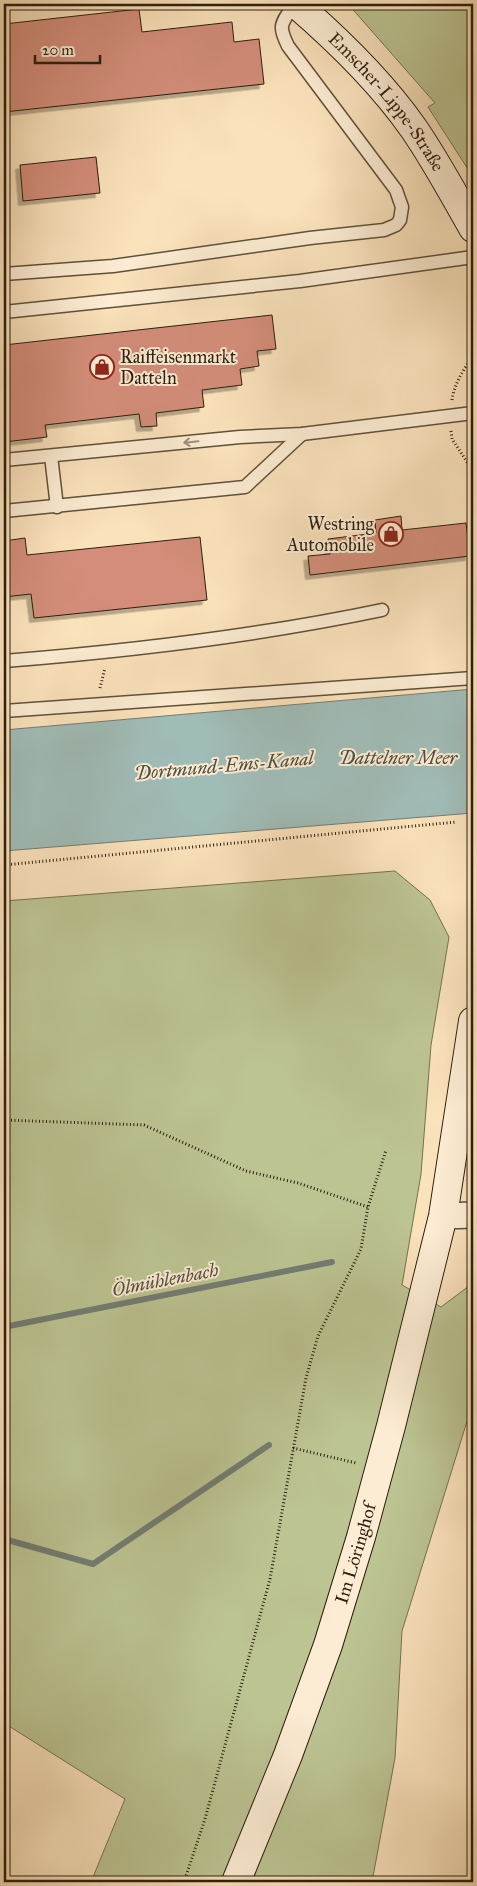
<svg xmlns="http://www.w3.org/2000/svg" width="477" height="1886" font-family="'IM FELL Great Primer',serif">
<defs>
<filter id="shadow"><feDropShadow dx="-4.5" dy="4.5" stdDeviation="0" flood-color="#0004"/></filter>
</defs>
<rect width="100%" height="100%" fill="#fae2bb"/>
<filter id="stains"><feTurbulence type="fractalNoise" baseFrequency=".004" numOctaves="4"/><feColorMatrix values="0 0 0 0 .2 0 0 0 0 .09 0 0 0 0 .02 0 0 0 .5 -.17"/></filter>
<radialGradient id="worn" r=".72"><stop offset=".6" stop-color="#630" stop-opacity="0"/><stop offset="1" stop-color="#630" stop-opacity=".3"/></radialGradient>
<g fill="#bcc492" stroke="#747250">
<polygon points="348,4 473,4 473,177 428,107 435,103"/>
<polygon points="395,871 430,900 449,937 431,1045 421,1174 402,1285 441,1307 473,1283 473,1402 402,1631 395,1758 372,1882 91,1882 125,1799 4,1723 4,901"/>
</g>
<polygon fill="#a0bcb7" stroke="#727d73" points="473,689 473,813 4,851 4,730"/>
<g fill="none" stroke-linecap="round" stroke-linejoin="round">
<g stroke="#727d73" stroke-width="6">
<polyline points="4,1327 332,1262"/>
<polyline points="4,1539 93,1564 269,1445"/>
</g>
</g>
<g fill="#d38d7a" stroke="#2c1f0e" filter="url(#shadow)">
<polygon points="139,9 142,32 232,22 234,42 259,39 264,84 4,112 4,24"/>
<polygon points="96,157 100,193 23,201 20,165"/>
<polygon points="272,315 276,349 257,351 259,366 240,369 242,385 202,390 204,407 156,413 157,426 141,427 139,414 45,425 47,437 4,442 4,345"/>
<polygon points="401,516 402,530 466,523 470,556 310,575 308,556 330,554 328,539 376,533 375,520"/>
<polygon points="200,537 207,600 34,618 31,594 4,597 4,541 25,538 27,555"/>
</g>
<g fill="none" stroke-linecap="round" stroke-linejoin="round">
<defs>
<g id="lane">
<path d="M 4,274 L 113,266 L 310,238 L 384,230 L 396,225 L 400,220 L 402,207 L 396,190 L 288,46 C 277,24 282,24 294,4"/>
<polyline points="4,312 300,281 473,257"/>
<polyline points="51,456 57,507"/>
<polyline points="4,460 240,437 302,434 473,413"/>
<polyline points="4,511 245,487 302,434"/>
<path d="M 4,661 C 130,651 258,636 382,610"/>
<polyline points="4,711 473,678"/>
</g>
<polyline id="street" points="443,1216 473,1215"/>
<g id="secondary">
<path id="s1" d="M 296,4 C 339,41 381,82 414,129 C 436,161 454,195 473,228"/>
<path id="s2" d="M 236,1882 L 288,1755 L 328,1645 L 361,1537 L 391,1426 L 443,1216 L 473,1021"/>
</g>
</defs>
<use href="#lane" stroke="#605039" stroke-width="15"/>
<use href="#street" stroke="#605039" stroke-width="28"/>
<use href="#secondary" stroke="#2c1f0e" stroke-width="30"/>
<g stroke="#2c1f0e" stroke-width="3" stroke-dasharray="1 2.5" stroke-linecap="butt">
<path d="M 452,400 C 454,384 464,369 473,356"/>
<polyline points="451,431 452,439 473,471"/>
<polyline points="100,688 105,668"/>
<polyline points="4,865 456,822"/>
<polyline points="4,1120 144,1125 246,1171 298,1183 368,1207"/>
<polyline points="293,1448 356,1463"/>
<polyline points="184,1882 205,1819 270,1579 306,1378 318,1336 361,1249 368,1207 386,1150"/>
</g>
<use href="#lane" stroke="#fcecd3" stroke-width="12"/>
<use href="#street" stroke="#fcecd3" stroke-width="25"/>
<use href="#secondary" stroke="#fcecd3" stroke-width="28"/>
</g>
<defs><path id="oneway-shaft" d="M-6 0H5M1.5-3L5.5 0L1.5 3" fill="none" stroke-width="1.6" stroke-linecap="round" stroke-linejoin="round" transform="scale(1.25)"/></defs>
<use stroke="#9e907a" href="#oneway-shaft" transform="translate(191 442) rotate(174)"/>
<defs>
<symbol id="shop-ring" viewBox="-11 -11 22 22"><circle r="9.5" fill="#fcecd3" stroke="#8f2418" stroke-width="1.5"/><path d="M-5-2.5h2.3a2.7 3.5 0 0 1 5.4 0H5L5.5 6h-11ZM-1.5-2.5h3a1.5 2.3 0 0 0-3 0Z" fill="#8f2418"/></symbol>
</defs>
<g fill-rule="evenodd">
<use href="#shop-ring" x="88" y="353" width="28" height="28"/>
<use href="#shop-ring" x="377" y="520" width="28" height="28"/>
</g>
<g text-anchor="middle" stroke-width="4" stroke-linejoin="round" paint-order="stroke">
<g font-size="18" fill="#2c1f0e" stroke="#fcecd3">
<text dy="6" stroke="none"><textPath href="#s1" startOffset="134">Emscher-Lippe-Straße</textPath></text>
<text dy="6" stroke="none"><textPath href="#s2" startOffset="350">Im Löringhof</textPath></text>
</g>
<g font-size="18" fill="#2c1f0e" stroke="#fcecd3" text-anchor="start">
<text x="120" y="363">Raiffeisenmarkt<tspan x="120" dy="21">Datteln</tspan></text>
<text x="374" y="530" text-anchor="end">Westring<tspan x="374" dy="21">Automobile</tspan></text>
</g>
<g font-size="19" font-style="italic" fill="#4f4e41" stroke="#fcecd3">
<text x="398" y="764">Dattelner Meer</text>
<text transform="translate(224 765) rotate(-5)" y="7">Dortmund-Ems-Kanal</text>
<text transform="translate(165 1279) rotate(-11)" y="7">Ölmühlenbach</text>
</g>
</g>
<rect width="477" height="1886" fill="none" stroke="#fae2bb" stroke-width="20"/>
<rect x="5" y="5" width="467" height="1876" fill="none" stroke="#2c1f0e" stroke-width="2.5"/>
<rect x="10" y="10" width="457" height="1866" fill="none" stroke="#2c1f0e"/>
<path d="M35 55v8h65v-8" fill="none" stroke="#2c1f0e" stroke-width="2.5"/>
<text x="42" y="55" font-size="15" fill="#2c1f0e" stroke="#fcecd3" stroke-width="4" paint-order="stroke">20 m</text>
<rect width="100%" height="100%" filter="url(#stains)"/>
<rect width="100%" height="100%" fill="url(#worn)"/>
</svg>
